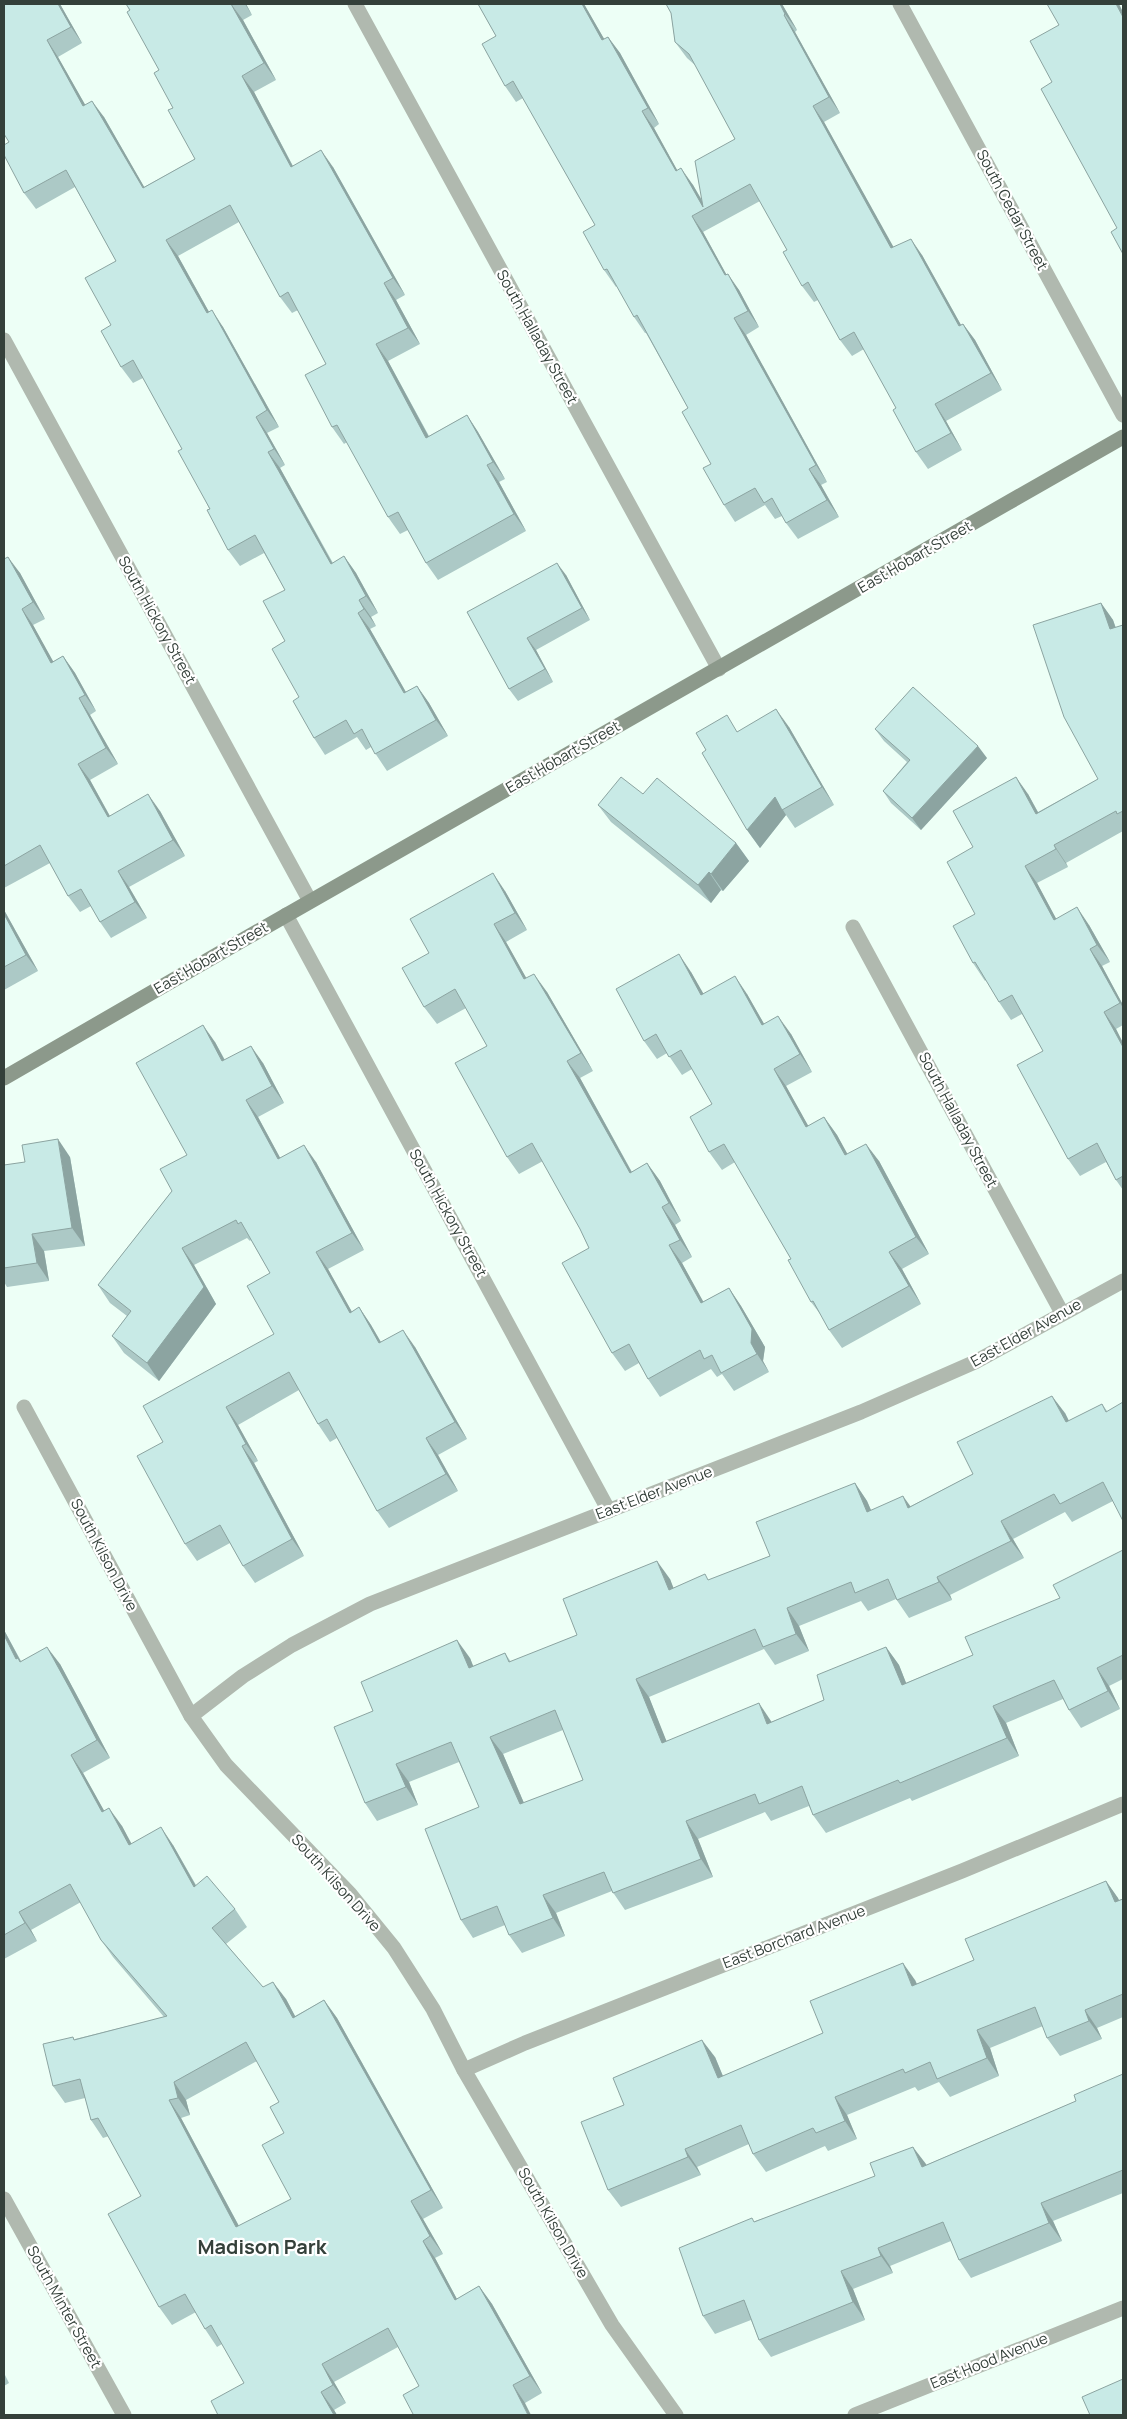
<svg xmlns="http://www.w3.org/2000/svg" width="1127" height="2419" font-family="Manrope,sans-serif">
<rect width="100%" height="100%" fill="#edfff6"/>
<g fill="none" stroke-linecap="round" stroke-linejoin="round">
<g stroke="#b0b9af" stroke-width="15">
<polyline points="355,4 719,669"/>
<polyline points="900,4 1123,415"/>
<polyline points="4,340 310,901"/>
<polyline points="286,915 609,1511"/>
<polyline points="853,927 1062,1313"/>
<polyline points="24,1407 191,1716 226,1765 350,1894 394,1948 433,2009 464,2070 612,2325 676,2415"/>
<polyline points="191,1716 243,1676 292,1645 370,1604 861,1412 975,1362 1123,1281"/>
<polyline points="464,2070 525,2043 962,1871 1123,1804"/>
<polyline points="4,2199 124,2415"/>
<polyline points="855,2415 1123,2308"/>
</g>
<polyline stroke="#8c998b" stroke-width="15" points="4,1078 227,949 1123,437"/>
</g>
<g fill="#acc9c6" fill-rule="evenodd">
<polygon points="60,4 82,43 58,57 85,105 104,117 144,187 195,159 173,108 159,70 126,4 246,4 252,15 243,20 276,80 254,92 293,166 333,167 405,295 396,300 420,344 388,361 429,436 467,415 478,432 505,479 499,482 526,531 438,580 426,563 408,530 400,534 388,517 347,442 344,444 332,427 326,364 298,310 292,313 280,297 239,222 178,256 209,312 223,327 279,427 267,433 285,465 280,468 333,563 344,556 356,573 378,613 371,617 376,626 370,629 406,692 417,686 429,703 448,736 387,771 371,747 366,750 357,737 325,755 314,738 299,697 285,641 285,590 264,553 240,566 228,550 182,449 143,378 133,383 121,367 111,325 116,261 75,187 36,209 24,193 9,142"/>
<polygon points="478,4 584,4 604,39 608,37 620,53 659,124 654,128 677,170 693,185 702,200 735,139 696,66 687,58 675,42 671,13 666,4 782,4 797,30 795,32 840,113 824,122 893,247 922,255 961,325 963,324 975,340 1002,390 946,421 962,450 928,469 916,452 896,408 864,349 852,356 840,340 818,300 814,302 802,286 787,250 760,201 703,232 726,274 739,290 759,327 746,335 827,482 821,485 839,517 798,539 786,523 782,516 775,519 765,505 735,522 724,505 711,464 688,408 646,333 645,333 634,317 617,286 616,287 604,270 595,225 523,98 516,102 505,86 496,36"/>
<polygon points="4,559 20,573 45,619 33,625 53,662 63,656 75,673 96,711 90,715 118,764 90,780 110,816 160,811 185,856 129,887 147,918 111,938 100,922 91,906 80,912 68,896 50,863 4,888"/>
<polygon points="566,575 590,620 536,650 553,682 518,701 509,689 467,612"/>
<polygon points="1101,603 1113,620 1116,628 1123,625 1123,831 1066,863 1068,867 1037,883 1056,919 1089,925 1110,962 1102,966 1123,1005 1123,1025 1116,1029 1123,1043 1123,1190 1116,1180 1106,1162 1080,1176 1068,1159 1043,1051 1022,1014 1011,1020 999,1002 986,980 985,981 973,963 975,914 973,847 1028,794 1038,812 1098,779"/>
<polygon points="789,727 834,805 795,828 786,815 760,848 747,830 738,731"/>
<polygon points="875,729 987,758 921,830 891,803 883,791 907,762 884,741"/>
<polygon points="643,794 736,843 749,861 723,891 721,890 711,903 611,822 598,805"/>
<polygon points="505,891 527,930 506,942 526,978 547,992 593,1071 580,1078 632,1172 647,1163 660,1181 681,1221 675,1225 692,1257 682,1263 703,1302 729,1288 741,1306 765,1347 763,1361 769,1372 734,1391 722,1374 717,1377 711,1369 660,1397 648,1379 639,1363 625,1371 612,1353 589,1248 580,1229 543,1161 519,1174 507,1157 487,1046 466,1008 437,1024 424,1007 429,953"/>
<polygon points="4,910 38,971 4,990"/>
<polygon points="691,972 703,994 747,994 764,1024 791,1034 812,1072 786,1086 808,1126 824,1117 837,1135 847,1154 879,1161 929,1254 902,1269 921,1304 842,1348 829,1330 824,1319 811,1302 791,1259 735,1162 722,1170 709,1152 712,1104 692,1069 682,1075 667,1053 657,1059 644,1041"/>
<polygon points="215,1042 225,1060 263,1063 284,1103 258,1117 280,1158 316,1162 364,1250 328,1269 352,1312 359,1307 371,1325 381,1342 415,1347 467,1439 438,1455 458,1491 389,1528 377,1511 337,1438 330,1442 318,1424 299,1390 238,1425 258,1461 254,1463 304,1556 255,1583 243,1566 230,1543 197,1561 185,1544 163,1442 274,1334 270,1273 251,1240 250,1241 247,1238 194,1265 216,1304 159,1381 124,1353 112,1336 127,1316 110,1303 98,1285 172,1191 187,1155"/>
<polygon points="70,1157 85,1246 44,1251 49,1281 7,1287 4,1282 4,1268"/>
<path d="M 1102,1404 L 1107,1411 L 1113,1501 L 1072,1522 L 1065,1512 L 1013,1539 L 1024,1558 L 950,1595 L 952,1600 L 909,1618 L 896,1599 L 868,1611 L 861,1601 L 799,1626 L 809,1651 L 775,1665 L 764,1649 L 649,1697 L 666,1741 L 771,1722 L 824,1700 L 886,1647 L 899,1665 L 906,1683 L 973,1655 L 1060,1598 L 1123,1550 L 1123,1679 L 1109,1686 L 1120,1709 L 1081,1728 L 1069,1710 L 1063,1699 L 1006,1723 L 1019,1756 L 912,1801 L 910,1798 L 826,1833 L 813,1815 L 809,1806 L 771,1821 L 765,1812 L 698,1839 L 713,1877 L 625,1910 L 612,1891 L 556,1913 L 565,1936 L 522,1953 L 509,1935 L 505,1925 L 473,1938 L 461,1920 L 479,1807 L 459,1762 L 409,1782 L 418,1805 L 377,1821 L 365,1803 L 373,1711 L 470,1658 L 473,1666 L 505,1653 L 511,1662 L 577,1635 L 670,1579 L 673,1588 L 709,1580 L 770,1556 L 855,1483 L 867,1501 L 871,1510 L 911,1506 L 973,1474 L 1065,1413 L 1069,1421 ZM 563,1730 L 583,1780 L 524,1803 L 503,1754 Z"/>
<path d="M 4,1630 L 21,1661 L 60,1664 L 82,1705 L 110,1758 L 83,1773 L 104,1811 L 122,1826 L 131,1844 L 173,1845 L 196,1885 L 235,1909 L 247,1927 L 226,1944 L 263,1987 L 286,1999 L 295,2016 L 324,2000 L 337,2018 L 443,2208 L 423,2219 L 443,2254 L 435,2258 L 457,2299 L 479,2286 L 492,2304 L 542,2393 L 525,2403 L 413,2414 L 419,2386 L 398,2347 L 334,2382 L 346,2403 L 334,2410 L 337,2415 L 218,2415 L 244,2383 L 222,2344 L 217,2347 L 205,2329 L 196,2312 L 172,2325 L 159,2307 L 141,2196 L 109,2136 L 103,2138 L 91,2120 L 85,2098 L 65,2103 L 53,2086 L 75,2039 L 164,2017 L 113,1957 L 101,1940 L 81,1902 L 31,1930 L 37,1941 L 4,1959 ZM 257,2061 L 279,2102 L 284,2133 L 291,2199 L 239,2226 L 181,2118 L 190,2115 L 186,2100 Z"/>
<polygon points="1106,1881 1119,1900 1123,1899 1123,2017 1097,2028 1102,2039 1060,2056 1047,2038 1043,2026 990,2048 999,2076 950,2097 939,2082 918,2091 915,2087 847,2115 857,2139 828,2151 825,2146 766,2172 753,2154 749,2144 697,2167 701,2175 621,2207 608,2190 624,2105 715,2057 723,2076 823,2033 915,1980 917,1984 974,1960"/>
<polygon points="1123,2074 1123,2193 1053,2221 1062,2241 971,2278 959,2260 951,2241 890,2266 893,2273 853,2289 865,2320 771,2357 759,2340 751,2320 715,2334 703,2316 755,2221 926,2164 926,2165 1076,2101"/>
<polygon points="4,2373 9,2383 4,2386"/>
</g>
<g fill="#8ca4a1">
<polygon points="58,4 60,4 82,43 71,27"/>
<polygon points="231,4 243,20 276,80 264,63"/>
<polygon points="245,4 246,4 252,15"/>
<polygon points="582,4 584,4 614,56 602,40"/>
<polygon points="780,4 782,4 797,30 785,14"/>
<polygon points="1116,4 1119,4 1123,12 1123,17"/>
<polygon points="784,15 795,32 840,113 829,97"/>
<polygon points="608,37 620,53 659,124 648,108"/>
<polygon points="47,40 58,57 95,122 83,106"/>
<polygon points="242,76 254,92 302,184 291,167"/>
<polygon points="92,101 104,117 154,204 143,188"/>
<polygon points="813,106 824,122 903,264 891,248"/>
<polygon points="642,111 654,128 687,188 676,171"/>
<polygon points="321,150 333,167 405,295 393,278"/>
<polygon points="681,168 693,185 706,208 704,209"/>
<polygon points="692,216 703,232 736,292 725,275"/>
<polygon points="911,239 922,255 971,343 959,326"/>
<polygon points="166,240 178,256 219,330 207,313"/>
<polygon points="728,274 739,290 759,327 748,311"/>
<polygon points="384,283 396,300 420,344 408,328"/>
<polygon points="212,310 223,327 279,427 267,410"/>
<polygon points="734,318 746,335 827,482 816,465"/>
<polygon points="963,324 975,340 1002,390 991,373"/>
<polygon points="376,344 388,361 438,454 426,438"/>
<polygon points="935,404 946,421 962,450 951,433"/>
<polygon points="467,415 478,432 505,479 493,462"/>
<polygon points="256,417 267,433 285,465 274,449"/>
<polygon points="268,452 280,468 342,581 331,564"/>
<polygon points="487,465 499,482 526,531 514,514"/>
<polygon points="809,469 821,485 839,517 827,500"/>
<polygon points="344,556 356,573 378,613 366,596"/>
<polygon points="8,557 20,573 45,619 33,602"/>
<polygon points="557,563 566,575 590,620 582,608"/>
<polygon points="359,600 371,617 376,626 364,609"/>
<polygon points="1101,603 1113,620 1122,647 1110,629"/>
<polygon points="22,609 33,625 63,679 51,663"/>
<polygon points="358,613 370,629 416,710 404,693"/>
<polygon points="527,638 536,650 553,682 545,669"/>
<polygon points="63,656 75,673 96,711 85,695"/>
<polygon points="417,686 429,703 448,736 436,720"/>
<polygon points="79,698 90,715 118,764 106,748"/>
<polygon points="776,709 789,727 834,805 822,787"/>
<polygon points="978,746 987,758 921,830 912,818"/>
<polygon points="78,764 90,780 119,833 108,817"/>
<polygon points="1016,777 1028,794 1048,831 1036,814"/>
<polygon points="148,794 160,811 185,856 173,840"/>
<polygon points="775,797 786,815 760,848 747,830"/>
<polygon points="736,843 749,861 723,891 711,874"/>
<polygon points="1054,845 1066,863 1068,867 1056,849"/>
<polygon points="1025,866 1037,883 1066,937 1054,920"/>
<polygon points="118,871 129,887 147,918 135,902"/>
<polygon points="709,872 721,890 711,903 698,885"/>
<polygon points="493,873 505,891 527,930 515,913"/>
<polygon points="1077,907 1089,925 1110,962 1097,945"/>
<polygon points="4,910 38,971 26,955 4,914"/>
<polygon points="494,924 506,942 537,997 524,979"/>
<polygon points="1090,949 1102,966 1123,1005 1123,1008"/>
<polygon points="679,954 691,972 714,1012 701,995"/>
<polygon points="534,974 547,992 593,1071 581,1053"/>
<polygon points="735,976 747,994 775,1043 762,1025"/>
<polygon points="1104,1012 1116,1029 1123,1043 1123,1047"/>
<polygon points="778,1016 791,1034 812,1072 800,1054"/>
<polygon points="203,1025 215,1042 234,1078 222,1061"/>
<polygon points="251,1046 263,1063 284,1103 272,1086"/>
<polygon points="567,1061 580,1078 642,1191 630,1173"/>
<polygon points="774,1069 786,1086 819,1145 806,1127"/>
<polygon points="246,1100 258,1117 290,1176 278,1159"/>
<polygon points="824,1117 837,1135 858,1173 845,1155"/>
<polygon points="58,1139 70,1157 85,1246 72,1228"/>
<polygon points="866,1144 879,1161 929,1254 916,1237"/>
<polygon points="304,1145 316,1162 364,1250 352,1233"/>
<polygon points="647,1163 660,1181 681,1221 669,1203"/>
<polygon points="662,1207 675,1225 692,1257 680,1240"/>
<polygon points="32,1234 44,1251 49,1281 37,1263"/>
<polygon points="669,1245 682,1263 714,1321 701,1303"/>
<polygon points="182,1248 194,1265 216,1304 159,1381 147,1363"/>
<polygon points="316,1252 328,1269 362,1330 350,1313"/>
<polygon points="889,1252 902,1269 921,1304 909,1286"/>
<polygon points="729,1288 741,1306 765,1347 763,1361 769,1372 757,1354 751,1343"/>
<polygon points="359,1307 371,1325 391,1360 379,1343"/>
<polygon points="403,1330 415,1347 467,1439 455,1422"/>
<polygon points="1052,1396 1065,1413 1078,1440 1066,1422"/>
<polygon points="226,1407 238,1425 258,1461 246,1444"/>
<polygon points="426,1438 438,1455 458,1491 446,1474"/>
<polygon points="242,1446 254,1463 304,1556 292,1539"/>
<polygon points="855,1483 867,1501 879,1529 867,1512"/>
<polygon points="903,1496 916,1514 908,1508"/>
<polygon points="1001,1521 1013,1539 1024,1558 1011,1541"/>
<polygon points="657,1561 670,1579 681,1607 669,1590"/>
<polygon points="937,1577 950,1595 952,1600 939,1582"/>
<polygon points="787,1608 799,1626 809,1651 796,1634"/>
<polygon points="4,1630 21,1662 16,1659 4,1635"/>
<polygon points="457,1640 470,1658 481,1686 469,1668"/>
<polygon points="47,1647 60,1664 82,1705 110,1758 97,1740"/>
<polygon points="886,1647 899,1665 914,1703 902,1685"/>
<polygon points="1097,1668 1109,1686 1120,1709 1108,1691"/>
<polygon points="636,1679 649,1697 674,1760 662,1743"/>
<polygon points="759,1703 771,1721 779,1741 767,1724"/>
<polygon points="993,1706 1006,1723 1019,1756 1007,1738"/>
<polygon points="490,1737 503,1754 532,1822 520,1804"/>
<polygon points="71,1755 83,1773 115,1830 102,1812"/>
<polygon points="396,1764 409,1782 418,1805 406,1787"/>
<polygon points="109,1808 122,1826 142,1863 129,1845"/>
<polygon points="686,1821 698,1839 713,1877 701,1859"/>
<polygon points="161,1827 173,1845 206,1904 194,1887"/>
<polygon points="1106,1881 1118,1898 1123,1910 1115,1902"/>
<polygon points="543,1895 556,1913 565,1936 553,1918"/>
<polygon points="19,1912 31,1930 37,1941 25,1923"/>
<polygon points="903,1963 915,1980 925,2004 912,1986"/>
<polygon points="273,1982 286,1999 305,2035 293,2018"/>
<polygon points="324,2000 337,2018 443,2208 431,2190"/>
<polygon points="1085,2010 1097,2028 1102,2039 1089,2021"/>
<polygon points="977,2030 990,2048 999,2076 987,2058"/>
<polygon points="702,2040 715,2057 731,2096 718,2078"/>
<polygon points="174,2082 186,2100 190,2115 178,2098"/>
<polygon points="835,2097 847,2115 857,2139 845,2121"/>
<polygon points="169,2100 181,2118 249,2245 236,2227"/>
<polygon points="913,2147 926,2164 934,2185 922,2167"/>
<polygon points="685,2149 697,2167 701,2175 688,2157"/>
<polygon points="411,2201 423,2219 443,2254 430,2236"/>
<polygon points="1041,2203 1053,2221 1062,2241 1049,2223"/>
<polygon points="423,2241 435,2258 467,2318 455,2300"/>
<polygon points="878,2248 890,2266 893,2273 881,2256"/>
<polygon points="841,2271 853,2289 865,2320 853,2302"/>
<polygon points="479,2286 492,2304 542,2393 530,2376"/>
<polygon points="322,2364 334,2382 346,2403 333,2385"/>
<polygon points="513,2385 525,2403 531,2415 528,2415"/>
<polygon points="321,2392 334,2410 337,2415 334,2415"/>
</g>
<g fill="#c8eae6" stroke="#8ca4a1" fill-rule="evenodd">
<polygon points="4,4 58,4 71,27 47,40 83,106 92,101 143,188 195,159 168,110 173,108 154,73 159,70 127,12 130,10 126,4 231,4 264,63 242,76 291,167 321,150 393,278 384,283 408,328 376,344 426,438 467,415 493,462 487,465 514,514 426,563 398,512 388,517 337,425 332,427 305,375 326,364 288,292 280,297 230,205 166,240 207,313 212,310 267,410 256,417 274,449 268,452 331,564 344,556 366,596 359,600 364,609 358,613 404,693 417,686 436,720 375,754 362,729 354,734 346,720 314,738 293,701 299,697 272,649 285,641 263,601 285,590 255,535 228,550 207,510 210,509 178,451 182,449 133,360 121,367 101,331 111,325 85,278 116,261 66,170 24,193 4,155 4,145 9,142 4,134"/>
<polygon points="478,4 582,4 602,40 608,37 648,108 642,111 676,171 681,168 703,207 695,161 735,139 689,54 675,42 671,13 666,4 780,4 785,14 784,15 829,97 813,106 891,248 911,239 959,326 963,324 991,373 935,404 951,433 916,452 893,410 896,408 854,332 840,340 808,282 802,286 783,252 787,250 750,184 692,216 725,275 728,274 748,311 734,318 816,465 809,469 827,500 786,523 772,498 764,503 755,488 724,505 703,468 711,464 682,412 688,408 637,315 634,317 607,269 604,270 583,232 595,225 513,81 505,86 482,44 496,36"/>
<polygon points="1047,4 1116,4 1123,17 1123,254 1111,232 1117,228 1041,89 1052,82 1030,41 1059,25"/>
<polygon points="8,557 33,602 22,609 51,663 63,656 85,695 79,698 106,748 78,764 108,817 148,794 173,840 118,871 135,902 100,922 81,889 68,896 40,845 4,866 4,559"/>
<polygon points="557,563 582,608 527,638 545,669 509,689 467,612"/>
<polygon points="1101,603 1110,629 1123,625 1123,811 1117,814 1116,811 1054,845 1056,849 1025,866 1054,920 1077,907 1097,945 1090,949 1120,1003 1104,1012 1123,1047 1123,1176 1116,1180 1097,1143 1068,1159 1017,1065 1043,1051 1012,995 999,1002 975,962 973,963 953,926 975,914 947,862 973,847 953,811 1016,777 1036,814 1098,779 1064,717 1033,625"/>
<polygon points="913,687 978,746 912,818 883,791 910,760 875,729"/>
<polygon points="776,709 822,787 782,810 775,797 747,830 702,753 706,750 696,733 727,715 737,732"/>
<polygon points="621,777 643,794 657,778 736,843 711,874 709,872 698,885 598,805"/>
<polygon points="493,873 515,913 494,924 524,979 534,974 581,1053 567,1061 630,1173 647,1163 669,1203 662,1207 680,1240 669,1245 701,1303 729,1288 752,1329 751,1343 757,1354 721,1373 712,1355 704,1359 700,1350 648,1379 629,1344 612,1353 562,1263 589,1248 580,1229 532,1143 507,1157 455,1063 487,1046 455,989 424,1007 402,968 429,953 410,919"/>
<polygon points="4,914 26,955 4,967"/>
<polygon points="679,954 701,995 735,976 762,1025 778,1016 800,1054 774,1069 806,1127 824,1117 845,1155 866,1144 916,1237 889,1252 909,1286 829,1330 813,1301 811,1302 788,1260 791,1259 724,1144 709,1152 690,1117 712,1104 681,1050 669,1057 656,1034 644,1041 616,989"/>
<polygon points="203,1025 222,1061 251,1046 272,1086 246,1100 278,1159 304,1145 352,1233 316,1252 350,1313 359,1307 379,1343 403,1330 455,1422 426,1438 446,1474 377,1511 327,1419 318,1424 289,1372 226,1407 246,1444 242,1446 292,1539 243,1566 220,1525 185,1544 137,1456 163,1442 143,1406 274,1334 247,1286 270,1273 241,1222 238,1224 236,1220 182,1248 204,1287 147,1363 112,1336 131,1311 98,1285 172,1191 160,1169 187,1155 136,1063"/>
<polygon points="58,1139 72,1228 32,1234 37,1263 4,1268 4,1165 25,1162 22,1145"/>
<path d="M 1052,1396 L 1066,1422 L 1102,1404 L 1106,1412 L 1123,1402 L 1123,1521 L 1103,1482 L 1060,1504 L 1054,1494 L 1001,1521 L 1011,1541 L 937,1577 L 939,1582 L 897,1600 L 888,1579 L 855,1593 L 851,1582 L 787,1608 L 796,1634 L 763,1647 L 755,1629 L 636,1679 L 662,1743 L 759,1703 L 767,1724 L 824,1700 L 817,1675 L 886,1647 L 902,1685 L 973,1655 L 965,1637 L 1060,1598 L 1053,1585 L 1123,1550 L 1123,1655 L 1097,1668 L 1108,1691 L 1069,1710 L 1054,1680 L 993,1706 L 1007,1738 L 900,1783 L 898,1780 L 813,1815 L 802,1786 L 759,1804 L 755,1794 L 686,1821 L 701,1859 L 613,1893 L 604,1872 L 543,1895 L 553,1918 L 509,1935 L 497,1906 L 461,1920 L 425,1829 L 479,1807 L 451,1742 L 396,1764 L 406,1787 L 365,1803 L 334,1727 L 373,1711 L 361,1682 L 457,1640 L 469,1668 L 505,1653 L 509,1662 L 577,1635 L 563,1599 L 657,1561 L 669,1590 L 705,1574 L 708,1580 L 770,1556 L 756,1522 L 855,1483 L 867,1512 L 903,1496 L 908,1508 L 973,1474 L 957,1442 ZM 555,1710 L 583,1780 L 520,1804 L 490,1737 Z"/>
<path d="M 4,1635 L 16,1659 L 18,1658 L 20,1662 L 47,1647 L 69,1687 L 97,1740 L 71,1755 L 102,1812 L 109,1808 L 129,1845 L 161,1827 L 194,1887 L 207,1876 L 235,1909 L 212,1928 L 263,1987 L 273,1982 L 293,2018 L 324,2000 L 431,2190 L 411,2201 L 430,2236 L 423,2241 L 455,2300 L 479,2286 L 530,2376 L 513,2385 L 528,2415 L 412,2415 L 413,2414 L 403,2395 L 419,2386 L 388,2328 L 322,2364 L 333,2385 L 321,2392 L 334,2415 L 218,2415 L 211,2401 L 244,2383 L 211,2325 L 205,2329 L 185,2294 L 159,2307 L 108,2214 L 141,2196 L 98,2118 L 91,2120 L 80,2079 L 53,2086 L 43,2044 L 73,2037 L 74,2040 L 167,2016 L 101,1940 L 70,1884 L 19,1912 L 25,1923 L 4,1935 ZM 246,2042 L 279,2102 L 270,2107 L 284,2133 L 262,2145 L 291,2199 L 236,2227 L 169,2100 L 178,2098 L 174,2082 Z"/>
<polygon points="1106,1881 1115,1902 1123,1899 1123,1994 1085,2010 1089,2021 1047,2038 1035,2007 977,2030 987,2058 937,2079 930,2062 905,2073 903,2069 835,2097 845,2121 816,2133 813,2128 753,2154 741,2125 685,2149 688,2157 608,2190 581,2122 624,2105 613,2078 702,2040 718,2078 823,2033 810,2001 903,1963 912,1986 974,1960 965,1939"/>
<polygon points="1123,2074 1123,2170 1041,2203 1049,2223 959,2260 943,2222 878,2248 881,2256 841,2271 853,2302 759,2340 744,2300 703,2316 679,2248 752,2218 754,2222 875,2176 870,2163 913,2147 922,2167 1076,2101 1074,2095"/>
<polygon points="1123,2379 1123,2415 1090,2415 1082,2397"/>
</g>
<g text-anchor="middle" stroke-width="4.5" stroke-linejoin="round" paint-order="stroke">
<g font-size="15" fill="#34403a" stroke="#fff">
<text transform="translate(1012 210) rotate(62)" y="5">South Cedar Street</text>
<text transform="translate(537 337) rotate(61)" y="5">South Halladay Street</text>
<text transform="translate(915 557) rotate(-30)" y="5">East Hobart Street</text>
<text transform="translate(157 620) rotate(61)" y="5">South Hickory Street</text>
<text transform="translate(563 757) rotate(-30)" y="5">East Hobart Street</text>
<text transform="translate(211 958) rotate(-30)" y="5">East Hobart Street</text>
<text transform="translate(958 1120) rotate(62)" y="5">South Halladay Street</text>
<text transform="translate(448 1213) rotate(61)" y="5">South Hickory Street</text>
<text transform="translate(1026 1333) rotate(-29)" y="5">East Elder Avenue</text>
<text transform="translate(654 1493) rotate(-21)" y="5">East Elder Avenue</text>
<text transform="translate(104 1555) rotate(62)" y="5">South Kilson Drive</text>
<text transform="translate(336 1883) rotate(48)" y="5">South Kilson Drive</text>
<text transform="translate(794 1937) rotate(-21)" y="5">East Borchard Avenue</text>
<text transform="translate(553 2223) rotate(60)" y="5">South Kilson Drive</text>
<text transform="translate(64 2307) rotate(61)" y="5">South Minter Street</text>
<text transform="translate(989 2361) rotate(-22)" y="5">East Hood Avenue</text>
</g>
<g font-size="20" font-weight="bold" fill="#34403a" stroke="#fff">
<text x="262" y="2254">Madison Park</text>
</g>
</g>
<rect width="1127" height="2419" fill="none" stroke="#34403a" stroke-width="10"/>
</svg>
